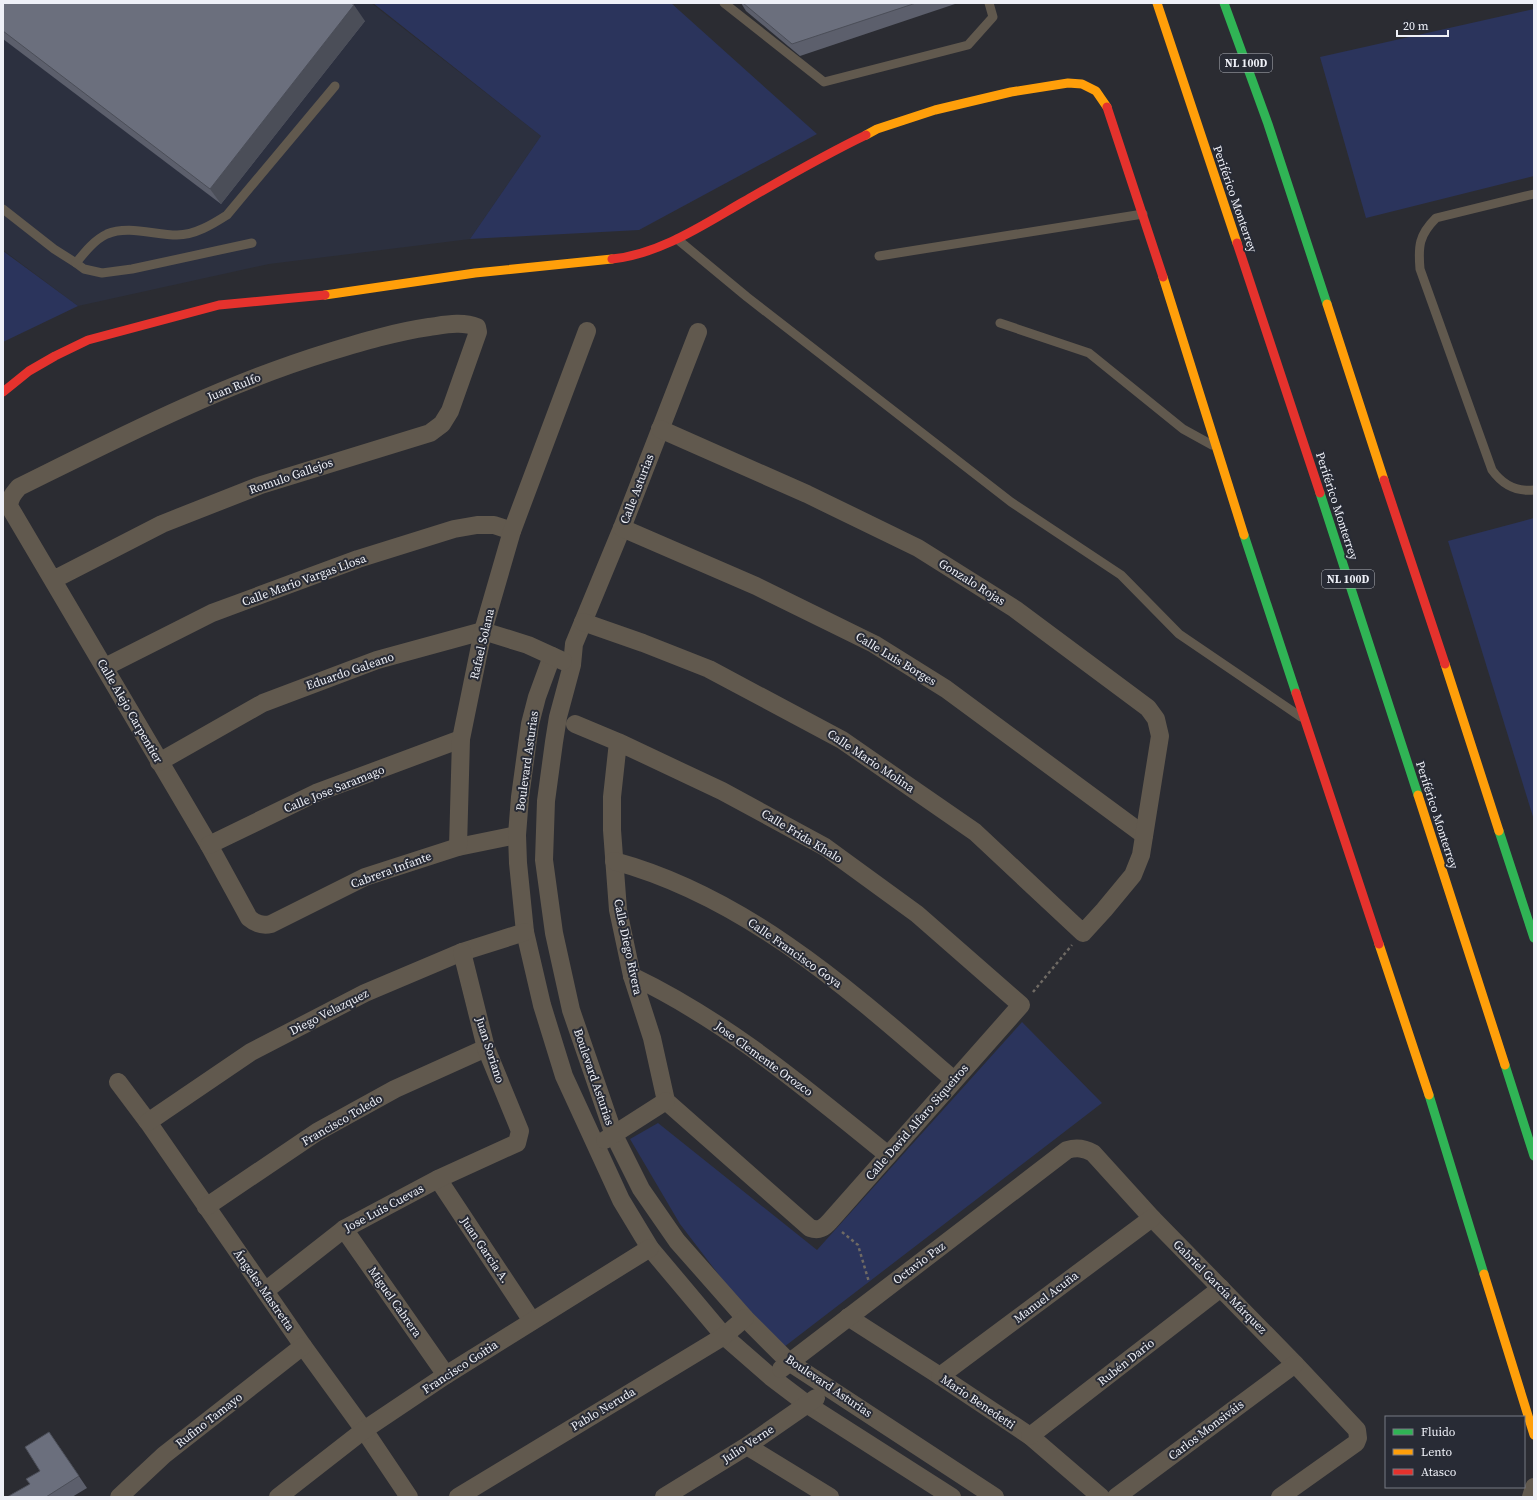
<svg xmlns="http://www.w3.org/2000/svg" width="1537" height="1500" font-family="'Source Serif 4',serif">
<rect width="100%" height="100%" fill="#2b2c32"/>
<polygon fill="#2c303f" points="3,3 371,3 541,136 470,239 269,264 78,306 3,250"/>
<g fill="#2b345c">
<polygon points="373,3 671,3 817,134 639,230 470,239 541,136"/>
<polygon points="1534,9 1534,176 1366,218 1320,57"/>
<polygon points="3,251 78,306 3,342"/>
<polygon points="1534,518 1534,820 1448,541"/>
<polygon points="1022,1022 1102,1103 784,1347 735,1296 680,1224 630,1139 658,1123 817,1250"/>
</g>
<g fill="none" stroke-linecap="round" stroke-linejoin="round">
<g stroke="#6f6a64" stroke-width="2.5" stroke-dasharray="3 3" stroke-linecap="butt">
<polyline points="1033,992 1072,945"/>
<polyline points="842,1232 858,1245 869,1282"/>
</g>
<g stroke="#61594e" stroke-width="9">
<polyline points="724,3 824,82 968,45 993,17 989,3"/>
<path d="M 1534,194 L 1436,218 C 1419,235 1418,246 1420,269 L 1492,470 C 1502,484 1516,492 1534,490"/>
<polyline points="3,209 54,249 76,263 84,269 102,273 132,269 252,243"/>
<polyline points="677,239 747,297 1011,502 1121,575 1179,634 1301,717"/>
<polyline points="879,256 1143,214"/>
<path d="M 76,263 C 84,253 94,240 107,234 C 128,225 155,235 177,235 C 195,235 213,224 227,215 L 335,86"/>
<polyline points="1000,323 1089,353 1183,429 1212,445"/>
</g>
<g stroke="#61594e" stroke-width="18">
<polyline points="698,332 622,528 574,644 572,665 558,717 554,742 546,801 544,860 554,933 571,1010 614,1135 641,1189 677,1241 745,1318 789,1362 995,1497"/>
<polyline points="622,528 756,586 874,644 946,689 1144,835"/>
<path d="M 53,580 L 162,524 L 261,485 L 430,433 L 442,424 L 450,411 L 478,332 L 477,327 C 462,321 444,325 429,327 C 395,332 362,342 329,352 C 221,385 120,437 19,487 C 14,493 10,497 9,506 L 209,845 L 249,918 C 256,924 262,926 271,924 L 365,877 L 458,847 L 517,835"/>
<polyline points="583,622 643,643 709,669 842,740 975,832 1083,933 1104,910 1133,875 1141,855 1160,736 1156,719 1148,708 1015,609 918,548 807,494 660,429"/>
<polyline points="552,656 537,697 530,724 520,797 517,835 518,863 525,932 542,1005 564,1076 621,1200 650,1248 724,1336 771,1377 808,1405 952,1497"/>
<polyline points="105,667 212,613 358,559 454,529 477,525 494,525 512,531"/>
<path d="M 575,724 L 618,742 L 722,791 L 825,847 L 917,914 L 1021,1005 L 830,1221 C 824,1228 819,1231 810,1228 L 666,1101 L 652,1038 L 632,976 L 618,910 L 612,830 L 612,797 L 618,742"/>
<polyline points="159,762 263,703 377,660 483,631 528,645 563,661"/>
<polyline points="209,845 316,793 461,739"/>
<polyline points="458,847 461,739 483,631 512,531 587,331"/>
<path d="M 614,861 C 747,897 852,992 954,1080"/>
<path d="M 632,976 C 728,1022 805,1088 888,1155"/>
<polyline points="118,1082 148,1122 303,1346 364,1430 409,1497"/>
<polyline points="148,1122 251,1052 365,993 462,952 525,932"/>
<polyline points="605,1140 666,1101"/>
<polyline points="438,1179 532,1321"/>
<polyline points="206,1207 317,1132 395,1089 486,1048"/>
<polyline points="344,1229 446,1375"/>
<polyline points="265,1291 344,1229 438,1179 517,1143 520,1131 486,1048 462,952"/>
<polyline points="848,1317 940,1376 1030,1436 1101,1497"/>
<path d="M 781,1369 L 1067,1150 C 1077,1147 1084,1148 1093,1153 L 1152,1218 L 1295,1364 L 1357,1430 L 1358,1438 L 1356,1443 L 1280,1497"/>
<polyline points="940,1376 1152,1218"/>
<polyline points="1030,1436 1221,1288"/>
<polyline points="747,1446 830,1497"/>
<polyline points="119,1497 164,1455 303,1346"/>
<polyline points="278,1497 364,1430 446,1375 650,1248"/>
<polyline points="458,1497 724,1336 745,1318"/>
<polyline points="664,1497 747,1446 816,1398"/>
<polyline points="1116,1497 1295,1364"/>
<polyline points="1531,1497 1534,1487"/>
</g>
<g stroke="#30b455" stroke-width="9">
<polyline points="1224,3 1268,124 1327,304"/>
<polyline points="1320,493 1418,795"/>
<polyline points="1244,535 1296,693"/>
<polyline points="1499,831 1534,938"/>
<polyline points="1505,1065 1534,1156"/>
<polyline points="1429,1095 1484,1274"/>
</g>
<g stroke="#ff9f0a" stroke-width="9">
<polyline points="1157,3 1237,243"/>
<polyline points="866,135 877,129 935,110 1011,92 1068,83 1082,84 1096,91 1107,107"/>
<polyline points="1163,277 1244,535"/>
<polyline points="325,295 475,273 612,259"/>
<polyline points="1327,304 1384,480"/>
<polyline points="1445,664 1499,831"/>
<polyline points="1418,795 1505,1065"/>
<polyline points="1379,944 1429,1095"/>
<polyline points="1484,1274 1534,1435"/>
</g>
<g stroke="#e5322d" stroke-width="9">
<polyline points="1107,107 1163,277"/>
<polyline points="1237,243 1320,493"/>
<path d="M 612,259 C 660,254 703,225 743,202 C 783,179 824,155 866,135"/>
<polyline points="3,392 29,371 55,356 88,340 219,305 325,295"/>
<polyline points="1384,480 1445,664"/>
<polyline points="1296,693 1379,944"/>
</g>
</g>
<g fill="#5c5f6c">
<polygon points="3,3 365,21 221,204 3,39"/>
<polygon points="741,3 954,3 955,4 800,56 746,11"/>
<polygon points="49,1432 87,1488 72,1497 7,1497 30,1484 40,1471"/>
</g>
<polygon fill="#4b4e58" points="354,5 365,21 221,204 210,189"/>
<g fill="#6b6f7d" stroke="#4b4e58">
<polygon points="3,3 351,3 354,5 210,189 3,31"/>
<polygon points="743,3 916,3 792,44"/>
<polygon points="49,1432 79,1476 46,1497 7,1497 30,1484 26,1479 40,1471 25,1447"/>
</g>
<g text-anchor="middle" stroke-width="4" stroke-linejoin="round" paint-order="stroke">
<g fill="#282b35" stroke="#b3b5bd" stroke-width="1">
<rect x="1220" y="54" width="52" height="18" rx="3"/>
<rect x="1322" y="570" width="52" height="18" rx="3"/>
</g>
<g font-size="11" font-weight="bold" fill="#eef0f7">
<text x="1246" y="67">NL 100D</text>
<text x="1348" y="583">NL 100D</text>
</g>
<g font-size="12" fill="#eef0f7" stroke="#282b35">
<text transform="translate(1235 199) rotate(71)" y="4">Periférico Monterrey</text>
<text transform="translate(234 387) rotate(-22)" y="4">Juan Rulfo</text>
<text transform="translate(291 476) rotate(-19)" y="4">Romulo Gallejos</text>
<text transform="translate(637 489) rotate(-69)" y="4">Calle Asturias</text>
<text transform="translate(1337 506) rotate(72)" y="4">Periférico Monterrey</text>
<text transform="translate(304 580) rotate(-20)" y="4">Calle Mario Vargas Llosa</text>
<text transform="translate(972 582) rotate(32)" y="4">Gonzalo Rojas</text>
<text transform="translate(482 644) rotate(-77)" y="4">Rafael Solana</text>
<text transform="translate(896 659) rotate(31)" y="4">Calle Luis Borges</text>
<text transform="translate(350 671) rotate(-19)" y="4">Eduardo Galeano</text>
<text transform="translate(130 711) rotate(60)" y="4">Calle Alejo Carpentier</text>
<text transform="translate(527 761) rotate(-82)" y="4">Boulevard Asturias</text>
<text transform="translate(871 761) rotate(34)" y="4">Calle Mario Molina</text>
<text transform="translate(334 789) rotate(-22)" y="4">Calle Jose Saramago</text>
<text transform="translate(1437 815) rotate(72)" y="4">Periférico Monterrey</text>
<text transform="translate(802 836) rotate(31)" y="4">Calle Frida Khalo</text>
<text transform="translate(391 870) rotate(-20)" y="4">Cabrera Infante</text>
<text transform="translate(628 947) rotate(78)" y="4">Calle Diego Rivera</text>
<text transform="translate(795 953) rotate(35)" y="4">Calle Francisco Goya</text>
<text transform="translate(329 1012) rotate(-27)" y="4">Diego Velazquez</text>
<text transform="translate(490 1050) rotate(72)" y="4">Juan Soriano</text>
<text transform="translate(764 1059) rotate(36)" y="4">Jose Clemente Orozco</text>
<text transform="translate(594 1077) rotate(71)" y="4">Boulevard Asturias</text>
<text transform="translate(342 1120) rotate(-30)" y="4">Francisco Toledo</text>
<text transform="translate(917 1122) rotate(-49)" y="4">Calle David Alfaro Siqueiros</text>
<text transform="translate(384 1208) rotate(-28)" y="4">Jose Luis Cuevas</text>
<text transform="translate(485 1250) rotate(56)" y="4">Juan Garcia A.</text>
<text transform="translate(919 1263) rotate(-37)" y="4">Octavio Paz</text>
<text transform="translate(1220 1287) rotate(45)" y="4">Gabriel García Márquez</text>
<text transform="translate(264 1290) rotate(55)" y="4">Ángeles Mastretta</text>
<text transform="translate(1046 1297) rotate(-37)" y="4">Manuel Acuña</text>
<text transform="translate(395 1302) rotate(55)" y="4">Miguel Cabrera</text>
<text transform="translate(1126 1362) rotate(-38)" y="4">Rubén Dario</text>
<text transform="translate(460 1367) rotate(-33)" y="4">Francisco Goitia</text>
<text transform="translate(829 1386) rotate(34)" y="4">Boulevard Asturias</text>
<text transform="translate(978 1402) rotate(34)" y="4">Mario Benedetti</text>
<text transform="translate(603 1409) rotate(-31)" y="4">Pablo Neruda</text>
<text transform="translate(209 1420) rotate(-38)" y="4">Rufino Tamayo</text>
<text transform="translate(1206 1430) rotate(-37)" y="4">Carlos Monsiváis</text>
<text transform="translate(748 1444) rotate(-33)" y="4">Julio Verne</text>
</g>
</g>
<rect width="1537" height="1500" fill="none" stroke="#eef0f7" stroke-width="8"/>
<rect x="1385" y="1416" width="140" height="72" fill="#282b35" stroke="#777a83"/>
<rect x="1393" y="1429" width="20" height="6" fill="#30b455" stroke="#777a83"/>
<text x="1421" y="1436" font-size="12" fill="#eef0f7">Fluido</text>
<rect x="1393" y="1449" width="20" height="6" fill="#ff9f0a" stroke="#777a83"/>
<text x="1421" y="1456" font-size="12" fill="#eef0f7">Lento</text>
<rect x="1393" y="1469" width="20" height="6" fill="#e5322d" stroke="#777a83"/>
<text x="1421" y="1476" font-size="12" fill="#eef0f7">Atasco</text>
<path d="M1397 30v6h51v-6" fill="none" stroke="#eef0f7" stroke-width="2"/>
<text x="1403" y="30" font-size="12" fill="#eef0f7" stroke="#282b35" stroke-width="3" paint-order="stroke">20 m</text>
</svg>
